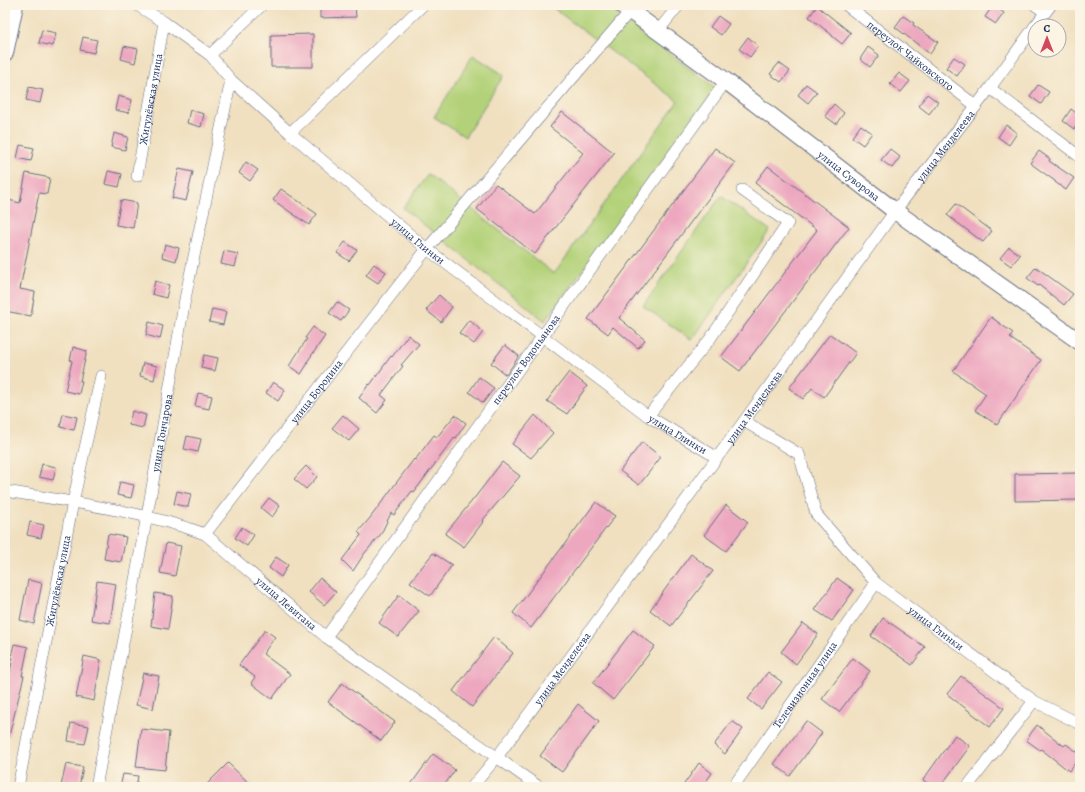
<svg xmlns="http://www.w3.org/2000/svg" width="1085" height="792" font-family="Alegreya,serif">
<rect width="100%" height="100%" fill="#fcf5e5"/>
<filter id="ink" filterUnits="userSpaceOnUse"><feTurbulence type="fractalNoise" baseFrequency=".025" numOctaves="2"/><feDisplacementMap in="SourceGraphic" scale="8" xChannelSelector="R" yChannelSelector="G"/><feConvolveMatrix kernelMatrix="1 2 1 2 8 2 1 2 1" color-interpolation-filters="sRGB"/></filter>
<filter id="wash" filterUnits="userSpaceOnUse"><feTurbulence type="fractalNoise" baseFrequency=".012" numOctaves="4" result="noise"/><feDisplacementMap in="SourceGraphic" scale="16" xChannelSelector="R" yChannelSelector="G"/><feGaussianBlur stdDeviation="0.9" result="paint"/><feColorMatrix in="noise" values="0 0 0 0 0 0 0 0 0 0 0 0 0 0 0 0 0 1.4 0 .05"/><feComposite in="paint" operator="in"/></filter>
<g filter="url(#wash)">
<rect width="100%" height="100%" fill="#f0e0c0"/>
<g fill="#b2d178" stroke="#66806b">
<polygon points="549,5 604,5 716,88 545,321 403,208 428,174 554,274 678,101"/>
<polygon points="473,55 504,75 465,137 434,117"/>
<polygon points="721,196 770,230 692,340 643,306"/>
</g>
<g id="blocks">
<g fill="#eda8c0">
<polygon points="320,5 355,5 356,17 320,18"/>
<polygon points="993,5 1004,13 996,24 985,17"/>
<polygon points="817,6 851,33 842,44 832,36 832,35 809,17"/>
<polygon points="718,16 729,24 721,35 710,27"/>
<polygon points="903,16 914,23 913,25 938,42 930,54 895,27"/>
<polygon points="42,30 56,33 53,46 39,43"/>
<polygon points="313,34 313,67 271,67 271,35"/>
<polygon points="83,37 97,40 94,53 80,50"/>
<polygon points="748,37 758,46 750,57 739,49"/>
<polygon points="124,46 138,49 135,63 121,59"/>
<polygon points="868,47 879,55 870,67 860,59"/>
<polygon points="954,57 965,64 957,76 946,68"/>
<polygon points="779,63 790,71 781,82 770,74"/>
<polygon points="899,73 910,81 901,92 890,84"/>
<polygon points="806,84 817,92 808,103 798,95"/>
<polygon points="1038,85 1049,92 1041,104 1030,96"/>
<polygon points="29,87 43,90 40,103 26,100"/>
<polygon points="927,94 938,102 929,114 919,106"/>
<polygon points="118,96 132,100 129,113 115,110"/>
<polygon points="834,104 844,113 836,124 825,116"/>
<polygon points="1071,109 1080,116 1080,120 1074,129 1063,121"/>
<polygon points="190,110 204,114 201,127 187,123"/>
<polygon points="562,112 614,153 535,254 477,209 496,184 535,214 583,153 550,127"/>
<polygon points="861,125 872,133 863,145 852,137"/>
<polygon points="1006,125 1017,133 1009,145 998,137"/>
<polygon points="114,133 128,137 125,150 111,147"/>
<polygon points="20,145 34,148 31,161 17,158"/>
<polygon points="715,148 735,163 619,318 645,340 638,348 613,327 608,334 588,319"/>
<polygon points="890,149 900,157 892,168 881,160"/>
<polygon points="1039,151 1050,159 1049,161 1074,178 1066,190 1055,182 1055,181 1030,163"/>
<polygon points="246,162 258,170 250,181 239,173"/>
<polygon points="768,166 849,227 740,371 721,357 817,230 755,183"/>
<polygon points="179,169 193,172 186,201 172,198"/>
<polygon points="108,171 122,174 119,187 105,184"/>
<polygon points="26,173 50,178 47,194 39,193 20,289 35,292 31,316 5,311 5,218 9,200 20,203"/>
<polygon points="281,189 317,214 309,225 273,200"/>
<polygon points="121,200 137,203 133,228 116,225"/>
<polygon points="956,204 992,231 983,242 947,215"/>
<polygon points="345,242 357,250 349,261 337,253"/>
<polygon points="165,244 179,248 176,261 162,257"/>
<polygon points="1009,247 1020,255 1011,266 1000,258"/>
<polygon points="224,251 238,254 235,267 221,264"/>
<polygon points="374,264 386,272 378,283 366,275"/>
<polygon points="1036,267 1073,294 1064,305 1039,285 1038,286 1027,278"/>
<polygon points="155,281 169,285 166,298 152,294"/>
<polygon points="439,295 452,307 441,322 426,310"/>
<polygon points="337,302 349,310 341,321 329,313"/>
<polygon points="212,309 226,312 223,325 209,322"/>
<polygon points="991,317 1013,333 1010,338 1041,360 997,425 975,410 986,394 953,371"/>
<polygon points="469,320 483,332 474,344 459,333"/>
<polygon points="149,322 163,326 160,339 146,335"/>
<polygon points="313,327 325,336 307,362 308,363 301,374 289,366 307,339 305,338"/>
<polygon points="830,334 856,353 824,397 812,388 803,399 789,388"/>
<polygon points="408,335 419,344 401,365 403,366 381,395 387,400 377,413 359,398 369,384 370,385 391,356 392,357"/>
<polygon points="505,345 519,356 506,375 491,363"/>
<polygon points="73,347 87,351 80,381 82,381 79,394 65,391 72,361 70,360"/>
<polygon points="204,355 218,358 215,371 201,368"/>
<polygon points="143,363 157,366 154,380 140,376"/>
<polygon points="569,372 587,386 567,414 547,401"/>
<polygon points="479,377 494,388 483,403 469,392"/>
<polygon points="273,382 285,390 278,401 266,393"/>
<polygon points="198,393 212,396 209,409 195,406"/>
<polygon points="132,411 146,415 143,428 129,425"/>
<polygon points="63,414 77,417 74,430 60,427"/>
<polygon points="343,415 359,429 349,441 332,428"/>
<polygon points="455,415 466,423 456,438 455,437 414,492 412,491 394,515 391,513 381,534 364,554 353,571 342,560 361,535 358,532 370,518 414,459 415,460 434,435 437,437"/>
<polygon points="535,415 553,433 531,458 512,444"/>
<polygon points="187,436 201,439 198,452 184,449"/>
<polygon points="642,442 661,457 639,485 620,471"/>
<polygon points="502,462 520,476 482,521 483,522 464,547 445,534 476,496"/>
<polygon points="42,464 56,467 53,480 39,477"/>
<polygon points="306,466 317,477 306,489 294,479"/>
<polygon points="1080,473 1080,500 1015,501 1015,474"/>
<polygon points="120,482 134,485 131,498 117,495"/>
<polygon points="177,491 191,494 188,507 174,504"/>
<polygon points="269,498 280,506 272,517 261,508"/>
<polygon points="596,502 615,516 531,628 513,613"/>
<polygon points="726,505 748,522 726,551 704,535"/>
<polygon points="30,522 44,525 41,538 27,535"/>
<polygon points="242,527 254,535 247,546 235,538"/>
<polygon points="108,534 126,537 121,562 104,559"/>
<polygon points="166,543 181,546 175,576 160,573"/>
<polygon points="433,553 452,565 430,596 410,582"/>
<polygon points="691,554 713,571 671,626 650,610"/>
<polygon points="276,557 288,565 281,577 269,568"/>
<polygon points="320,578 336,592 324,605 309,592"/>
<polygon points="837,578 854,590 832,621 815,610"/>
<polygon points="28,580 42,583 34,624 20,620"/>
<polygon points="97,581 116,584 110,623 91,620"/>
<polygon points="155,593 173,596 168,629 151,626"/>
<polygon points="399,595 419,611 398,637 379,623"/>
<polygon points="883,618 925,647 912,665 871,636"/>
<polygon points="803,623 818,634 796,664 781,652"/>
<polygon points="265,630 275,637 263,654 290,674 272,699 251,683 255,677 239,665"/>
<polygon points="633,630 655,646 613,700 593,683"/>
<polygon points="494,637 513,653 472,707 453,691"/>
<polygon points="14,644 28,647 22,676 24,676 9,736 5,736 5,693 13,658 11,657"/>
<polygon points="84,656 101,660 94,701 76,697"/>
<polygon points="853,658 870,671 839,712 822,699"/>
<polygon points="768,672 782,682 761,709 748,699"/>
<polygon points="143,673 159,676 153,709 136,705"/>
<polygon points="961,676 1004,708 990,727 947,694"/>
<polygon points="342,683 395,722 381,741 328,702"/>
<polygon points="578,704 599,721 562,772 540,756"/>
<polygon points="732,721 743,729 725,754 714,745"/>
<polygon points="806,721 822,733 790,776 774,764"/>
<polygon points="71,723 89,726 85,744 68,741"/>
<polygon points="1037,725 1064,746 1066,744 1080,754 1080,757 1069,771 1041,749 1040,750 1026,740"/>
<polygon points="141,729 169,732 165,770 136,767"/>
<polygon points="955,735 970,746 940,787 933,787 923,780"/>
<polygon points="433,754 455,770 443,787 409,787"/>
<polygon points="228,763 253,787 204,787"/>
<polygon points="699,763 712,773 702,787 682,787"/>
<polygon points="66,764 83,767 79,787 67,787 61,786"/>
<polygon points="123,774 138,776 136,787 120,787"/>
</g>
</g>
</g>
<g filter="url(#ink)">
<use href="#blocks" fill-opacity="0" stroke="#666d80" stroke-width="1"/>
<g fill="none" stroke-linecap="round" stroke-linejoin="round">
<defs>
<g id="street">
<path id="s1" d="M 137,5 L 164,22 L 210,55 L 231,80 L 290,133 L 427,249 L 648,416 L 716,457"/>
<path id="s2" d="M 846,5 L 976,106"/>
<polyline points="1035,5 1045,12"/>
<polyline points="1035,26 1051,5"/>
<polyline points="658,31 679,5"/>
<polyline points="210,55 262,5"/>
<polyline points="990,88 1080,157"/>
<polyline points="290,133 423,5"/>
<path id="s3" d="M 137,176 L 164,22"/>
<polyline points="648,416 710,339 788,223 742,190"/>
<path id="s4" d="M 744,421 L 799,454 L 816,514 L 876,583 L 1034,701 L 1080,724"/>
<path id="s5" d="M 5,491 C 72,502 141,511 205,534 L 326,637 L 539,787"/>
<path id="s6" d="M 205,534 L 427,249 L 630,11"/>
<path id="s7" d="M 326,637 L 726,81"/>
<path id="s8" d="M 18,787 L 73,502 L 101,376"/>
<path id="s9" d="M 96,787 L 147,516 L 185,299 L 231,80"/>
<path id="s10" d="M 472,787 L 497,757 L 744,421 L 895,211 L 990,88 L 1035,26"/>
<path id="s11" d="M 733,787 L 876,583"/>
<polyline points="967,787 1034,701"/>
</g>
<g id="secondary">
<path id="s12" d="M 622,5 L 726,81 L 895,211 L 1080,342"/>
<polyline points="5,53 15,5"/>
</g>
</defs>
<use href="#street" stroke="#666d80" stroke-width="12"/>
<use href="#secondary" stroke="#666d80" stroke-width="18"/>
<use href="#street" stroke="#fff" stroke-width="11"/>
<use href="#secondary" stroke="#fff" stroke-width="16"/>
</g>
</g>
<g text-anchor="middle" stroke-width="3.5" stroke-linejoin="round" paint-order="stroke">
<g font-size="11" fill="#1b2f5e" stroke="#fcf5e5">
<text dy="4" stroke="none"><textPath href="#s2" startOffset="82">переулок Чайковского</textPath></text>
<text dy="4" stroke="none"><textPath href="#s3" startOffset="78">Жигулёвская улица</textPath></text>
<text dy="4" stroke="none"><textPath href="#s10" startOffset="797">улица Менделеева</textPath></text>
<text dy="4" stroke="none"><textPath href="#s12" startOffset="284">улица Суворова</textPath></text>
<text dy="4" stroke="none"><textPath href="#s1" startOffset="368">улица Глинки</textPath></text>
<text dy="4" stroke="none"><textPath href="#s7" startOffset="342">переулок Водопьянова</textPath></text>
<text dy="4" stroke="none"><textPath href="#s6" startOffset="181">улица Бородина</textPath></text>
<text dy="4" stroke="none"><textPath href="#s10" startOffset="473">улица Менделеева</textPath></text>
<text dy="4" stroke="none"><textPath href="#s9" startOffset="360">улица Гончарова</textPath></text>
<text dy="4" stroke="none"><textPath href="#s1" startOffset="692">улица Глинки</textPath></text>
<text dy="4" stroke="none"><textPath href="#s8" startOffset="210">Жигулёвская улица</textPath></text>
<text dy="4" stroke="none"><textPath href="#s5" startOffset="312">улица Левитана</textPath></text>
<text dy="4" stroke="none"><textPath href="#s4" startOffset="293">улица Глинки</textPath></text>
<text dy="4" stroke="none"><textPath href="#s10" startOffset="149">улица Менделеева</textPath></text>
<text dy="4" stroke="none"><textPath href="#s11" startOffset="125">Телевизионная улица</textPath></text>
</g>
</g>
<rect width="1085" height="792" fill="none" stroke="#fcf5e5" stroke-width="20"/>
<g transform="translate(1047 38)"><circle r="19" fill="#fcf5e5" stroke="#a2a6af"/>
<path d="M0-3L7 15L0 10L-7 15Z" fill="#d1495b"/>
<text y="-6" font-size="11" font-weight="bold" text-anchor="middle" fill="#1b2f5e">С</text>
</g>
</svg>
